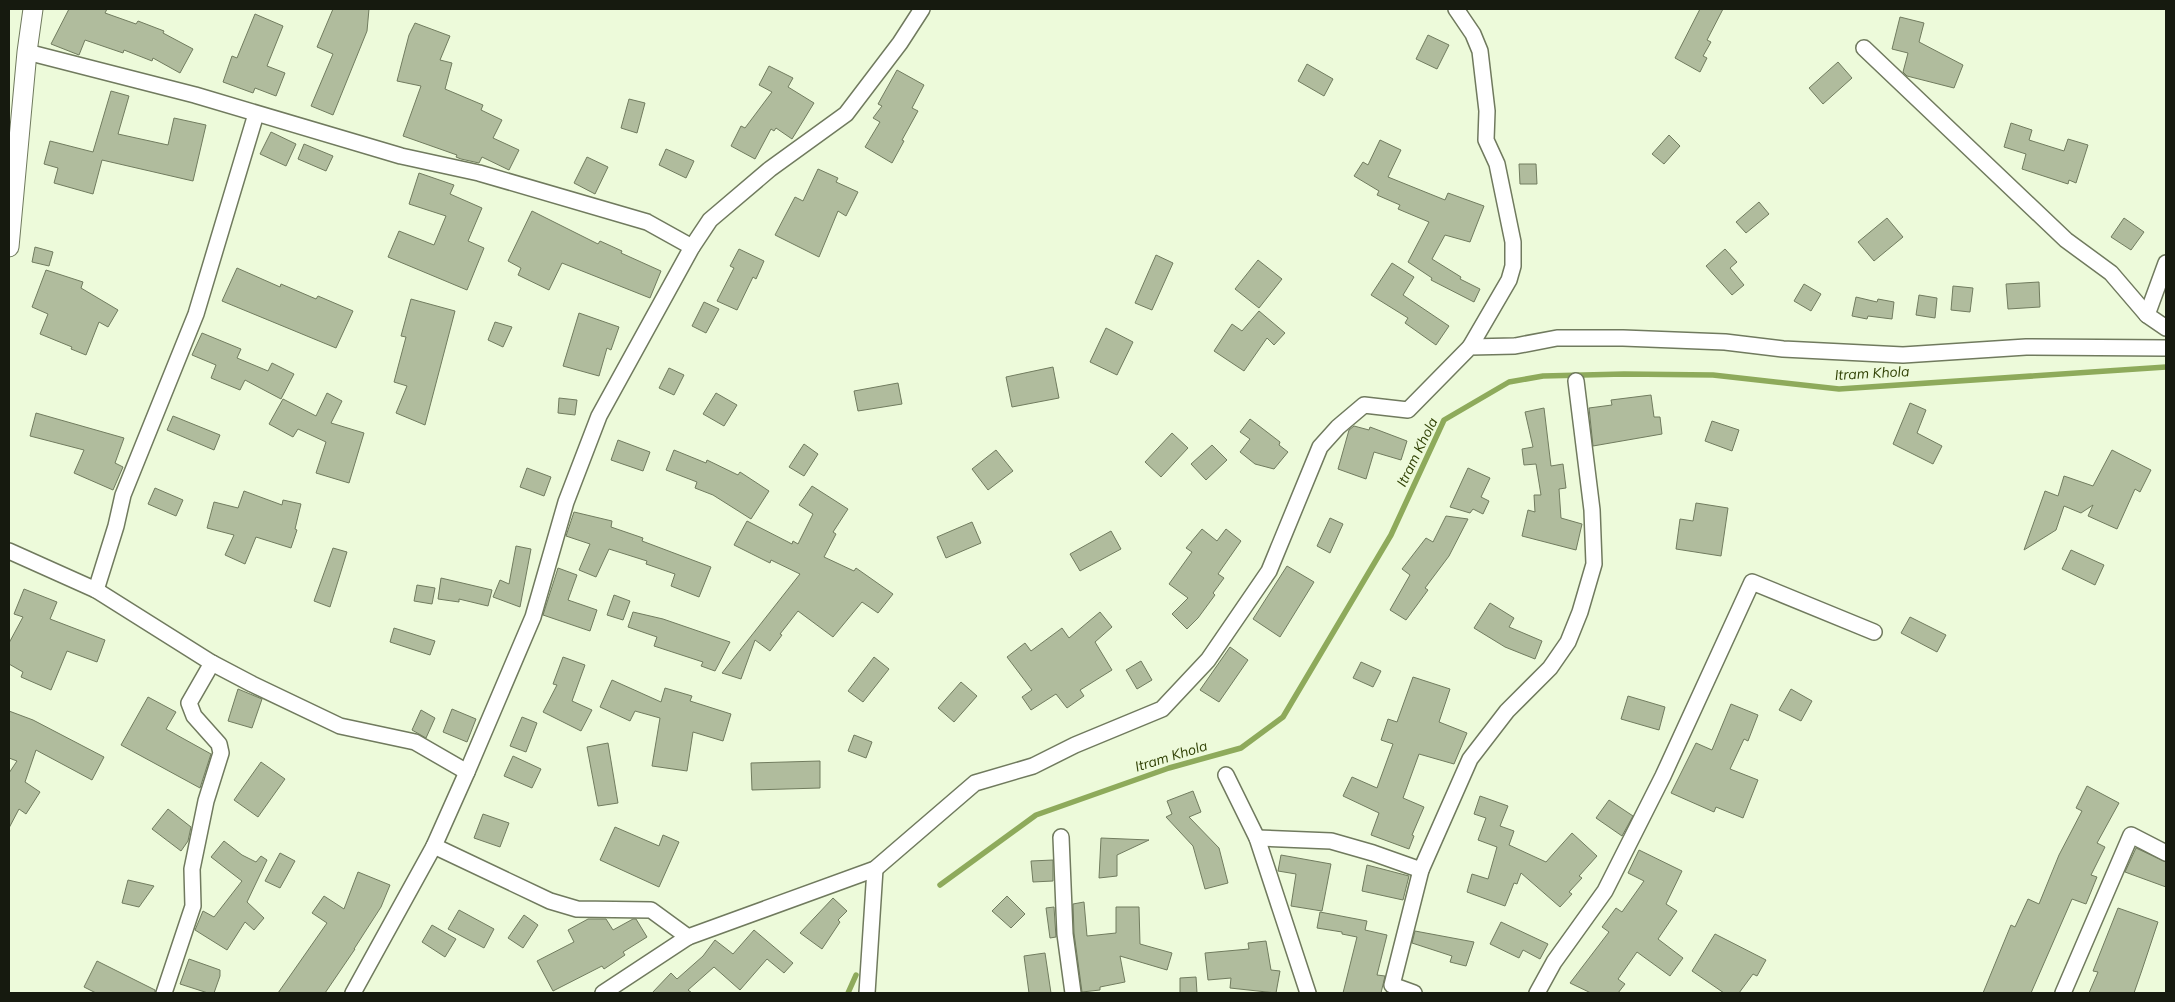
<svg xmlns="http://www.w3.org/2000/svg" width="2175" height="1002" font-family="Mulish,sans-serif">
<rect width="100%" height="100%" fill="#edfada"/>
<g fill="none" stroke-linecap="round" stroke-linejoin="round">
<g stroke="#8eaa5b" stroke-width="5.5">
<polyline points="940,885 1036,815 1169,768 1241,748 1283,717 1391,535 1444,420 1509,382 1543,376 1624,374 1713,375 1839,389 2166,367"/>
<polyline points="848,993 856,975"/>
</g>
</g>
<g fill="#b0bc9d" stroke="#717c5f">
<polygon points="69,9 107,9 105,13 136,24 138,21 164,31 163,33 193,49 180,73 153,58 152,61 124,50 123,53 85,40 79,55 51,44"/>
<polygon points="333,9 369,9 367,31 333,115 311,106 333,54 317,47"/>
<polygon points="1700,9 1723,9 1707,40 1711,42 1703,56 1707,58 1700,72 1675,58"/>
<polygon points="255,14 283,26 267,66 285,73 276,96 255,88 253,93 223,82 232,56 237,58"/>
<polygon points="1900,17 1924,23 1919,42 1963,65 1954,88 1907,76 1903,72 1908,53 1892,49"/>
<polygon points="415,23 450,36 440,60 452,63 445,89 483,105 481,110 502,120 493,138 519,150 509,170 482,157 479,163 461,159 456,157 457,155 403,136 421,86 397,81 409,35"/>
<polygon points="1428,35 1449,45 1437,69 1416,59"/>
<polygon points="1838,62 1852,78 1823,104 1809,88"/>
<polygon points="1307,64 1333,79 1324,96 1298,81"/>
<polygon points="769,66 793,78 788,87 814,103 792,139 776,128 774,131 771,129 755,159 731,146 741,126 745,128 772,92 759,85"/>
<polygon points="897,70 924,85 912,108 918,111 902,140 904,141 892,163 865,147 880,122 873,118 882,106 878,104"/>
<polygon points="111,91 129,96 118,134 168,145 174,118 206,125 193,181 102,160 93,194 54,183 58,168 44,164 50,141 93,152"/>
<polygon points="629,99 645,103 637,133 621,128"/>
<polygon points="2011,123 2032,130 2029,140 2064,151 2068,139 2088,145 2076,183 2069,180 2068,184 2022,169 2026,154 2004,147"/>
<polygon points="271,132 296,144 286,166 260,154"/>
<polygon points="1669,135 1680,146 1664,164 1652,154"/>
<polygon points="1380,140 1401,150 1388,177 1445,200 1448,193 1484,206 1470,242 1445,235 1432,259 1461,277 1460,279 1480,289 1474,302 1431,280 1432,278 1408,262 1429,222 1398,209 1400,205 1377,195 1379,191 1354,176 1363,162 1368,165"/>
<polygon points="304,144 333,156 326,171 298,159"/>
<polygon points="666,149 694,161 686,178 659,165"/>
<polygon points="587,157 608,167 595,194 574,183"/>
<polygon points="1519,164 1536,164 1537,184 1520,184"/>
<polygon points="818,169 838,178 836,182 858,192 846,216 838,211 819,257 775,235 795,197 803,201"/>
<polygon points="419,173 454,185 450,194 482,208 468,241 484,248 467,290 388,257 399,231 434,245 446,216 409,204"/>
<polygon points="1759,202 1769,214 1746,233 1736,222"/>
<polygon points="532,211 598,244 600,241 622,251 621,253 661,271 650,298 562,263 549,290 518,275 521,268 508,261"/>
<polygon points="1887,218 1903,237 1874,261 1858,242"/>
<polygon points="2124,218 2144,232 2131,250 2111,237"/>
<polygon points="35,247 53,252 49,266 32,262"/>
<polygon points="739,249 764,261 756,279 753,277 737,310 717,301 734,268 730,266"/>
<polygon points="1725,249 1737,262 1730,268 1744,285 1732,295 1706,266"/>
<polygon points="1156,255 1173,263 1152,310 1135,303"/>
<polygon points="1258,260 1282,279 1259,308 1235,289"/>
<polygon points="1392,263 1414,277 1403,295 1449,326 1436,345 1405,323 1408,318 1371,295"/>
<polygon points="237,268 280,287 281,284 316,299 318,296 353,311 336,348 222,301"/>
<polygon points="46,270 83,282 81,288 118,310 108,327 99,322 86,355 71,349 72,347 40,334 48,314 32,307"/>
<polygon points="2039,282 2040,307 2008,309 2006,284"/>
<polygon points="1804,284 1821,294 1811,311 1794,301"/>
<polygon points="1953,286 1973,288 1970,312 1951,310"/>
<polygon points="1919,295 1937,298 1935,318 1916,315"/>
<polygon points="1856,297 1877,302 1878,299 1894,302 1892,319 1868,316 1867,319 1852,316"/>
<polygon points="411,299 455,311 425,425 396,413 407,386 394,382 406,337 401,336"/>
<polygon points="704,302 719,309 706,333 692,326"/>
<polygon points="1259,311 1285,333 1274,345 1267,338 1244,371 1214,351 1232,324 1242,331"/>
<polygon points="579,313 619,327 611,350 607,348 599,376 563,366"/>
<polygon points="495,322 512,327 503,347 488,340"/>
<polygon points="1106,328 1133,342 1117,375 1090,362"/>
<polygon points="202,333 241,349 237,358 268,371 272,363 294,374 281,399 245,380 240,390 211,378 216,365 192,355"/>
<polygon points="1053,367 1059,398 1012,407 1006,377"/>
<polygon points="669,368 684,375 674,395 659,388"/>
<polygon points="898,383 902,404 858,411 854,391"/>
<polygon points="327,393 342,401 331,423 364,433 349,483 316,473 326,442 298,429 293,437 269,424 283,399 316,416"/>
<polygon points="716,393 737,405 724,426 703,414"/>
<polygon points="1651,395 1654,417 1660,417 1662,434 1593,446 1589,408 1612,405 1611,400"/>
<polygon points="559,398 577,400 575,415 558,413"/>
<polygon points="1910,403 1926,410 1917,433 1942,446 1933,464 1893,444"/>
<polygon points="1544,408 1551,466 1563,464 1566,488 1559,489 1561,518 1582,524 1576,550 1522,536 1528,510 1535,512 1534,495 1541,495 1536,464 1524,465 1522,449 1533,447 1525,412"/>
<polygon points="36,413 124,438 115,463 123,467 113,490 74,473 84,450 30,436"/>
<polygon points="173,416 220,435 214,450 167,430"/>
<polygon points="1250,419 1280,442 1279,445 1288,452 1274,469 1255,464 1240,452 1250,439 1240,432"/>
<polygon points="1712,421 1739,430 1732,451 1705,441"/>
<polygon points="1354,426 1369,430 1370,427 1407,441 1401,460 1374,452 1366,479 1338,469 1349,430"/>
<polygon points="1172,433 1188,448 1161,477 1145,462"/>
<polygon points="618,440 650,452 643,471 611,460"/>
<polygon points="804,444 818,454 804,476 789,467"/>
<polygon points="1212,445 1227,460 1206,480 1191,464"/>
<polygon points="674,450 706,463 707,460 738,475 740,472 769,491 751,519 713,495 695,488 697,482 666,470"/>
<polygon points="996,450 1013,471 988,490 972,469"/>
<polygon points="2112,450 2151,470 2140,492 2135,489 2117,529 2088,516 2093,505 2081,513 2064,506 2056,530 2024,550 2045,491 2058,496 2064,476 2093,486"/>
<polygon points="527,468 551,477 544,496 520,487"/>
<polygon points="1468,468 1490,478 1481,497 1489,501 1483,514 1473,509 1470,513 1450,507"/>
<polygon points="812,486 848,509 833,532 836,534 824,557 854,571 856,568 893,594 878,613 862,602 833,637 798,611 780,634 782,635 770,651 755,640 741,679 722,673 800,574 771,560 770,563 734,545 747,521 792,544 793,541 798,544 813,514 799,505"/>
<polygon points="155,488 183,500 176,516 148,504"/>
<polygon points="244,491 282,505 283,500 301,504 295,529 297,530 291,548 256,537 245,564 225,555 234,535 207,528 214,502 238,508"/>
<polygon points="1696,503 1728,508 1721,556 1676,549 1680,519 1693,521"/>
<polygon points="574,512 612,521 611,527 643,538 642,541 711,567 699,597 671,586 675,574 646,564 647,561 609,549 596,577 579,570 590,544 566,536"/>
<polygon points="1446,516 1468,519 1449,556 1425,588 1428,590 1406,620 1390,610 1410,575 1402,569 1426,538 1433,542"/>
<polygon points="1330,518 1343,524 1330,553 1317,546"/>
<polygon points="972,522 981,543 946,558 937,537"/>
<polygon points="1202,529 1217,541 1226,529 1241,541 1218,574 1224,578 1213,593 1215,595 1198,618 1187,629 1172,614 1188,598 1169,584 1192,552 1186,548"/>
<polygon points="1111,531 1121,549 1080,571 1070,554"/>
<polygon points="516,546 531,549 520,607 493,597 500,580 509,584"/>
<polygon points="333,548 347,552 330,607 314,601"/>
<polygon points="2071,550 2104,565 2095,585 2062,569"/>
<polygon points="1287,566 1314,582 1280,637 1253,619"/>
<polygon points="558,568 577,575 568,600 597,610 590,631 543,615"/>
<polygon points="441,578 492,590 488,606 459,599 459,602 438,599"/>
<polygon points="417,585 435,588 432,604 414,601"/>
<polygon points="24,589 57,602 50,619 105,640 97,662 67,651 51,690 21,677 23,672 9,664 9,643 23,617 14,614"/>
<polygon points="614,595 630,601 623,620 607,615"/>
<polygon points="1490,603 1514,618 1509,627 1542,641 1535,659 1505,647 1474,628"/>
<polygon points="633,612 663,619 730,642 715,671 701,666 703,662 654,646 657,637 628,627"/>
<polygon points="1100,612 1112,627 1095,642 1112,670 1080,690 1084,696 1067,708 1056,694 1031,710 1022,697 1032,690 1007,657 1025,643 1031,651 1062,628 1069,638"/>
<polygon points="1910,617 1946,635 1937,652 1901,633"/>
<polygon points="394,628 435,641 430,655 390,642"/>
<polygon points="1230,647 1248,660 1219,702 1200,690"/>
<polygon points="563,657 585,665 572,701 592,710 581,731 543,712 557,685 553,684"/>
<polygon points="874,657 889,669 863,702 848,691"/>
<polygon points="1141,661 1152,680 1137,689 1126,670"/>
<polygon points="1361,662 1381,671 1373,687 1353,678"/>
<polygon points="1413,677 1450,689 1439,722 1467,733 1454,764 1419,754 1403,798 1424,807 1412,835 1414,836 1409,849 1371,835 1379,813 1343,796 1352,777 1377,788 1393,744 1381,740 1388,719 1397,722"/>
<polygon points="612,680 661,702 665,688 692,696 690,701 731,714 723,741 693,732 687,771 652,766 660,718 635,711 630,721 600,707"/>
<polygon points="961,682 977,696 954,722 938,708"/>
<polygon points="238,689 262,699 252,728 228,721"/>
<polygon points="1791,689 1812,701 1801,721 1779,710"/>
<polygon points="1628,696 1665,707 1659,730 1621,719"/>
<polygon points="148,697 176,712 166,729 211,754 200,788 121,745"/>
<polygon points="1731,704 1758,715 1748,741 1744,739 1730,769 1758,780 1743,818 1716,807 1714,812 1671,793 1696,743 1712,750"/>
<polygon points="452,709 476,719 467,742 443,732"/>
<polygon points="421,710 435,718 426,738 412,730"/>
<polygon points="9,711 33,720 104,757 92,780 36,750 25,782 40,792 26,814 19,809 9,828 9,773 17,761 9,758"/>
<polygon points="522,717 537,723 526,752 510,746"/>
<polygon points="854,735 872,742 866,758 848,751"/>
<polygon points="608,743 618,803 598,806 587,747"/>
<polygon points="513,756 541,769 532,788 504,776"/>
<polygon points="820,761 820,788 752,790 751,763"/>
<polygon points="261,762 285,779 258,817 234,800"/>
<polygon points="2087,786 2119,803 2097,843 2105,847 2091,875 2097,877 2086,904 2072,899 2031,993 1983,993 2011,925 2015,927 2028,899 2039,904 2059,855 2082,811 2076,808"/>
<polygon points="1193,791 1201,812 1189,817 1219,848 1228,883 1205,889 1193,846 1166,817 1172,814 1167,801"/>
<polygon points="1480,796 1508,806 1500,826 1514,831 1509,845 1546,862 1572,833 1597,856 1579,876 1582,878 1569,892 1572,894 1560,907 1521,873 1517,884 1514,883 1505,906 1467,892 1472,874 1488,879 1497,847 1478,840 1486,818 1474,814"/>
<polygon points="1609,800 1633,816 1622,836 1596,818"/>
<polygon points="168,809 191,827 188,841 181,851 152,829"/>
<polygon points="483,814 509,823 500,847 474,838"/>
<polygon points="615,827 659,846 663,835 679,842 659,887 600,860"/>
<polygon points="1101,838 1149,840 1117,855 1117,876 1099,878"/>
<polygon points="224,841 242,855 256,862 261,856 267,860 247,902 264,918 254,930 245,922 227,950 195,930 203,911 214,917 242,881 211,857"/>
<polygon points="2136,848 2166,862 2166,887 2125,872"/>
<polygon points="1639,850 1682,871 1666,904 1677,911 1658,939 1683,958 1670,976 1637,952 1618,979 1625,984 1618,993 1591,993 1570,983 1609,932 1602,927 1616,908 1622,912 1644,881 1628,873"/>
<polygon points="280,853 295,861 280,888 265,881"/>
<polygon points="1281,855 1331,864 1322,911 1291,906 1296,874 1278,871"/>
<polygon points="1053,860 1053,881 1033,882 1031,861"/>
<polygon points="1367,865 1409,876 1403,900 1362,891"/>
<polygon points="358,872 390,885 381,907 354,949 355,949 325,993 278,993 327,923 312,913 324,896 344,909"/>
<polygon points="128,880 154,886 139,907 122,903"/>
<polygon points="1007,896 1025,914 1011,928 992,911"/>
<polygon points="833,898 847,911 838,920 840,922 822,949 800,933"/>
<polygon points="1084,902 1087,936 1116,933 1116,907 1139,907 1140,944 1172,953 1167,970 1120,956 1125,982 1100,987 1100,990 1082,992 1074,933 1073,904"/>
<polygon points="1054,907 1056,937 1050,938 1046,908"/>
<polygon points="2118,908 2158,922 2142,970 2134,993 2089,993 2098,972 2093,971"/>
<polygon points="459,910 494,929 484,948 448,929"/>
<polygon points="1320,912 1367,921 1365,930 1387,935 1377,975 1385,976 1381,993 1343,993 1357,937 1342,934 1342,932 1317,928"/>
<polygon points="524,915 538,925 523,948 508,938"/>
<polygon points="588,919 606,919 613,930 633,919 636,919 647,937 623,952 625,955 604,969 602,966 553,991 537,961 574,942 568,930"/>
<polygon points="1501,922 1548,944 1540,959 1523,950 1519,958 1490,944"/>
<polygon points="432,925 456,939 445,957 422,942"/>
<polygon points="754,930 793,963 784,973 767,959 740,990 714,967 688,990 692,993 652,993 671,973 677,979 703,956 715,940 733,954"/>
<polygon points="1415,931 1474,942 1466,966 1450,962 1452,956 1412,943"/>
<polygon points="1715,934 1766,960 1757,976 1753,974 1739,993 1724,993 1692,971"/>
<polygon points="1266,941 1271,970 1280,971 1276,993 1230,988 1231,978 1208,980 1205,953 1249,949 1248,943"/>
<polygon points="1045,953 1051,993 1029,993 1024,956"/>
<polygon points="189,959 220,970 220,976 214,993 208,993 180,984"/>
<polygon points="97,961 155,990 155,993 96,993 84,987"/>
<polygon points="1196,977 1197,993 1180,993 1180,978"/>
</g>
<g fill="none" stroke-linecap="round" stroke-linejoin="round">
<defs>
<g id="minor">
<polyline points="1456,9 1473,34 1480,51 1487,111 1486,140 1497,164 1513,242 1513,266 1509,280 1470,347"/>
<polyline points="1864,48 2066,240 2111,273 2147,315"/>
<polyline points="27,52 195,95 401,156 479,173 647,222 692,247"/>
<polyline points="2166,263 2147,315 2166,328"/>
<polyline points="9,551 96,590 212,663 252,684 340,726 415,742 467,772"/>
<polyline points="96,590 116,526 123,495 196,314 256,114"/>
<polyline points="1226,775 1257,838 1308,993"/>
<polyline points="1061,837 1065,934 1073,993"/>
<polyline points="1257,838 1331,841 1373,853 1421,870"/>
<polyline points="434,846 550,901 577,909 651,910 688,937"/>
<polyline points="164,993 193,906 192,869 206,801 221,753 219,744 194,716 189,703 212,663"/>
<polyline points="353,993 434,846 467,772 533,617 566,502 599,416 692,247 710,220 770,169 846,114 900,43 922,9"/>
<polyline points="603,993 688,937 875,869 975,783 1033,766 1075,745 1162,709 1208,660 1269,571 1320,447 1338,427 1364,405 1408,410 1470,347 1515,346 1557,338 1623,338 1725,342 1783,349 1903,355 2026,347 2166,348"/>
<polyline points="867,993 875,869"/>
<polyline points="1414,993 1392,985 1421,870 1470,759 1507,711 1550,668 1568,642 1580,612 1594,564 1592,510 1576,381"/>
<polyline points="1537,993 1554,962 1605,891 1663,776 1752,582 1874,632"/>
<polyline points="2063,993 2131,835 2166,853"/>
</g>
<polyline id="tertiary" points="9,247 27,52 33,9"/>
</defs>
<use href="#minor" stroke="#707a5e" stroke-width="18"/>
<use href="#tertiary" stroke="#707a5e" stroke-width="21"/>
<use href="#minor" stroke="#fff" stroke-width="15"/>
<use href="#tertiary" stroke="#fff" stroke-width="19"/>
</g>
<g text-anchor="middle" stroke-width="4.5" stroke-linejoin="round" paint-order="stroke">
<g font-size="14" font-style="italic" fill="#314205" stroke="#edfada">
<text transform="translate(1872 373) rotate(-3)" y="5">Itram Khola</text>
<text transform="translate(1417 452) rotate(-64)" y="5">Itram Khola</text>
<text transform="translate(1171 756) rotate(-17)" y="5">Itram Khola</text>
</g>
</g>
<rect width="2175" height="1002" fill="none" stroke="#161a0f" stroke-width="20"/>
</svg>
